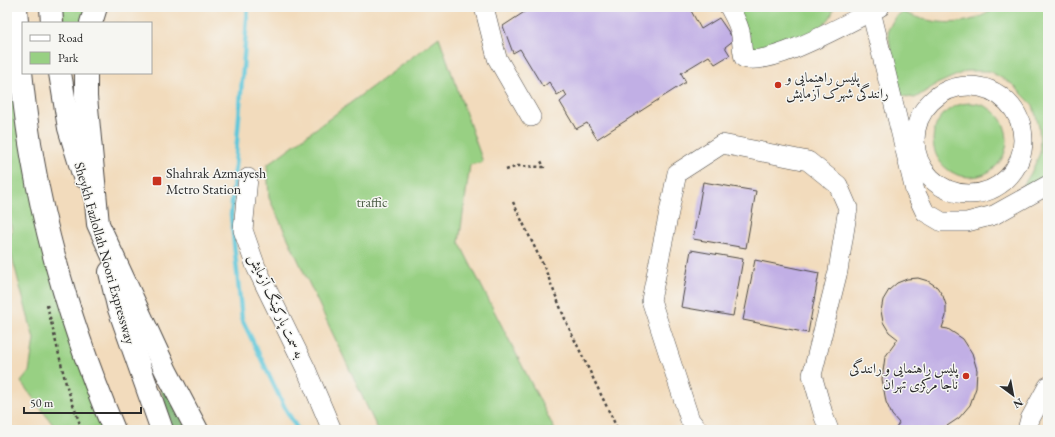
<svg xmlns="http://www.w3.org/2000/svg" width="1055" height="437" font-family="'EB Garamond',Amiri,serif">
<rect width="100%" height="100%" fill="#f6f6f2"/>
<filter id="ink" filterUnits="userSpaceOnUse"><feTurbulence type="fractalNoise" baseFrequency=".025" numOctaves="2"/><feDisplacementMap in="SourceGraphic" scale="8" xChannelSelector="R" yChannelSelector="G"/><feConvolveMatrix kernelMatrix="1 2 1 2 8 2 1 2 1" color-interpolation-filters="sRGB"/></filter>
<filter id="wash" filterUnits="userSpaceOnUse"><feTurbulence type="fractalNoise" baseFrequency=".012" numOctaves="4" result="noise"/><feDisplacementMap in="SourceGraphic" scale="16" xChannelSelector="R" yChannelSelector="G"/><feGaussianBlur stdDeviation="0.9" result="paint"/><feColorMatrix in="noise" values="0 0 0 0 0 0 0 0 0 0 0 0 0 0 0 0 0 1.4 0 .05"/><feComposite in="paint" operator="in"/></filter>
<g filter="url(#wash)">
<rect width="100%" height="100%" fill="#f2dbbc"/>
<g fill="#98d083" stroke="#627e57">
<polygon points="62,7 89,7 85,23 64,23"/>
<path d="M 744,7 L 833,7 C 835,24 802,39 788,45 C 776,50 760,50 747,52 L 738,11 Z"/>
<path d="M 996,7 L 1048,7 L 1048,179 L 998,206 L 1021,189 L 1031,173 L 1040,153 L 1039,127 L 1033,105 L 1012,84 L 989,71 L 966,71 L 937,84 L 915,98 L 903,96 L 896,88 L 888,30 L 895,17 L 903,12 C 933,25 969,29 996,7 Z"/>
<polygon points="439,37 483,162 470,165 459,242 555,430 378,430 269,198 267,165"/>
<polygon points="7,44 21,136 90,397 102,430 57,430 21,382 29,372 34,339 8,242 12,231 7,206"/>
<circle cx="970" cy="140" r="37"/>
</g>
<polygon fill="#7ab271" stroke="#526e4e" points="155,369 188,430 172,430"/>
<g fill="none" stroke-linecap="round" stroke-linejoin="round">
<polyline stroke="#5ec7da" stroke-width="4.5" points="248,7 231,215 242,319 285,408 298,430"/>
</g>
<g id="blocks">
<g fill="#c1afe5">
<polygon points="532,7 689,7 701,29 719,18 734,40 725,47 730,55 715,64 709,56 681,73 686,82 597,139 587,123 576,129 560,102 567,96 564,91 557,95 549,82 543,87 520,49 513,53 503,26"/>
<polygon points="703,182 756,191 746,248 693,239"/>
<polygon points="691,250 743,259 733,316 681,307"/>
<polygon points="755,260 819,273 808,333 743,320"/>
<polygon points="918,278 928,281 937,287 943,296 946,305 946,316 942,328 948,329 963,339 972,353 977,370 976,388 970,405 959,418 944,428 938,430 895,430 899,423 892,415 886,402 882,379 885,357 898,339 889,332 883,322 881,311 883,300 889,290 897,283 907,279"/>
</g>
</g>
</g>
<g filter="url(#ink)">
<use href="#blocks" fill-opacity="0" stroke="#494541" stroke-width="1"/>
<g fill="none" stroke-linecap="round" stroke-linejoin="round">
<defs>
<g id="minor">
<polyline points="484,7 497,58 531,117"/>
<path d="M 729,7 C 734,16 740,26 741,36 C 742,44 742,51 744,58 C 771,68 852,20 880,7"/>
<polyline points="871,11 915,191 925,212 942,222 967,222 994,215 1048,185"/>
<circle cx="969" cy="140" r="54"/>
<polyline points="248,178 243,230 256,267 306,369 332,430"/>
<polyline points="698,430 690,420 651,300 677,173 722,144 808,161 838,185 848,208 838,271 812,375 824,417 829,430"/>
<polyline points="1027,430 1030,419 1048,386"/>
</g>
<g id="highway">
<path d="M 16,7 C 19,58 24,110 33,161 C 49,253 78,344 114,430"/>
<polyline points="51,7 52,23"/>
<polyline points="91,23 96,7"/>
<polyline points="60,73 69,128 84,177"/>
<polyline points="86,73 86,97 98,224 166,371 197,430"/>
<polyline points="110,272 118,306 162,430"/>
</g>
</defs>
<use href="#minor" stroke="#494541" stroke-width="20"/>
<use href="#highway" stroke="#494541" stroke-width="24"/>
<g stroke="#494541" stroke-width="2.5" stroke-dasharray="3 3" stroke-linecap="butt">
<polyline points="7,127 8,135"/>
<polyline points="506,170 518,166 544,167 540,159"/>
<polyline points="513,202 545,269 567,324 618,430"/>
<polyline points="47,305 66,384 82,430"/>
</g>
<use href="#minor" stroke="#fff" stroke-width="19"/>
<use href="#highway" stroke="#fff" stroke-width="22"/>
</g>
</g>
<g fill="#c8321e" stroke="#f6f6f2" stroke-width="1.5">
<circle cx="778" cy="85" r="4"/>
<rect x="152" y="176" width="10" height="10" rx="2"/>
<circle cx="966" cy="376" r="4"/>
</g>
<g text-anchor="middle" stroke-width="3" stroke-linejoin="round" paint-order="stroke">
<g font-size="14" fill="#2b2b2b" stroke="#f6f6f2" text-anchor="start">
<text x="786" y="82">پلیس راهنمایی و<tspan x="786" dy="16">رانندگی شهرک آزمایش</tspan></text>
<text x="166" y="178">Shahrak Azmayesh<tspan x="166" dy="16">Metro Station</tspan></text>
<text x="958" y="373" text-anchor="end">پلیس راهنمایی و رانندگی<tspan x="958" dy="16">ناجا مرکزی تهران</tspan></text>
</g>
<g font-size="14" fill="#4c5d45" stroke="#f6f6f2">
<text x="372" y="207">traffic</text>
</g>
<g font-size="14" fill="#2b2b2b" stroke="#f6f6f2">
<text transform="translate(105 253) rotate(74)" y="5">Sheykh Fazlollah Noori Expressway</text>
<text transform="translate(277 306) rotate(65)" y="5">به سمت پارکینگ آزمایش</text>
</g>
</g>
<rect width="1055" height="437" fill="none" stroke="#f6f6f2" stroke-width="24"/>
<rect x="22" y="22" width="130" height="52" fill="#f6f6f2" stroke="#a5a5a2"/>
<rect x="30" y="35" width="20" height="6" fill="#ffffff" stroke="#a5a5a2"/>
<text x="58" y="42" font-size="12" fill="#2b2b2b">Road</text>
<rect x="30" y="52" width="20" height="12" fill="#98d083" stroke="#a5a5a2"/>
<text x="58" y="62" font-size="12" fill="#2b2b2b">Park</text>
<g transform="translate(1013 395) rotate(148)" stroke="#f6f6f2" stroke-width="3" paint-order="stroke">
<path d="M0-3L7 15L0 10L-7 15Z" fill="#2b2b2b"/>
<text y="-6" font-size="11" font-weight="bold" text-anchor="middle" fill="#2b2b2b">N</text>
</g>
<path d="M24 407v6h117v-6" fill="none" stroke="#2b2b2b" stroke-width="2"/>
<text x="30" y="407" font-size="12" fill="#2b2b2b" stroke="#f6f6f2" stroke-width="3" paint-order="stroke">50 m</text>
</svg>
